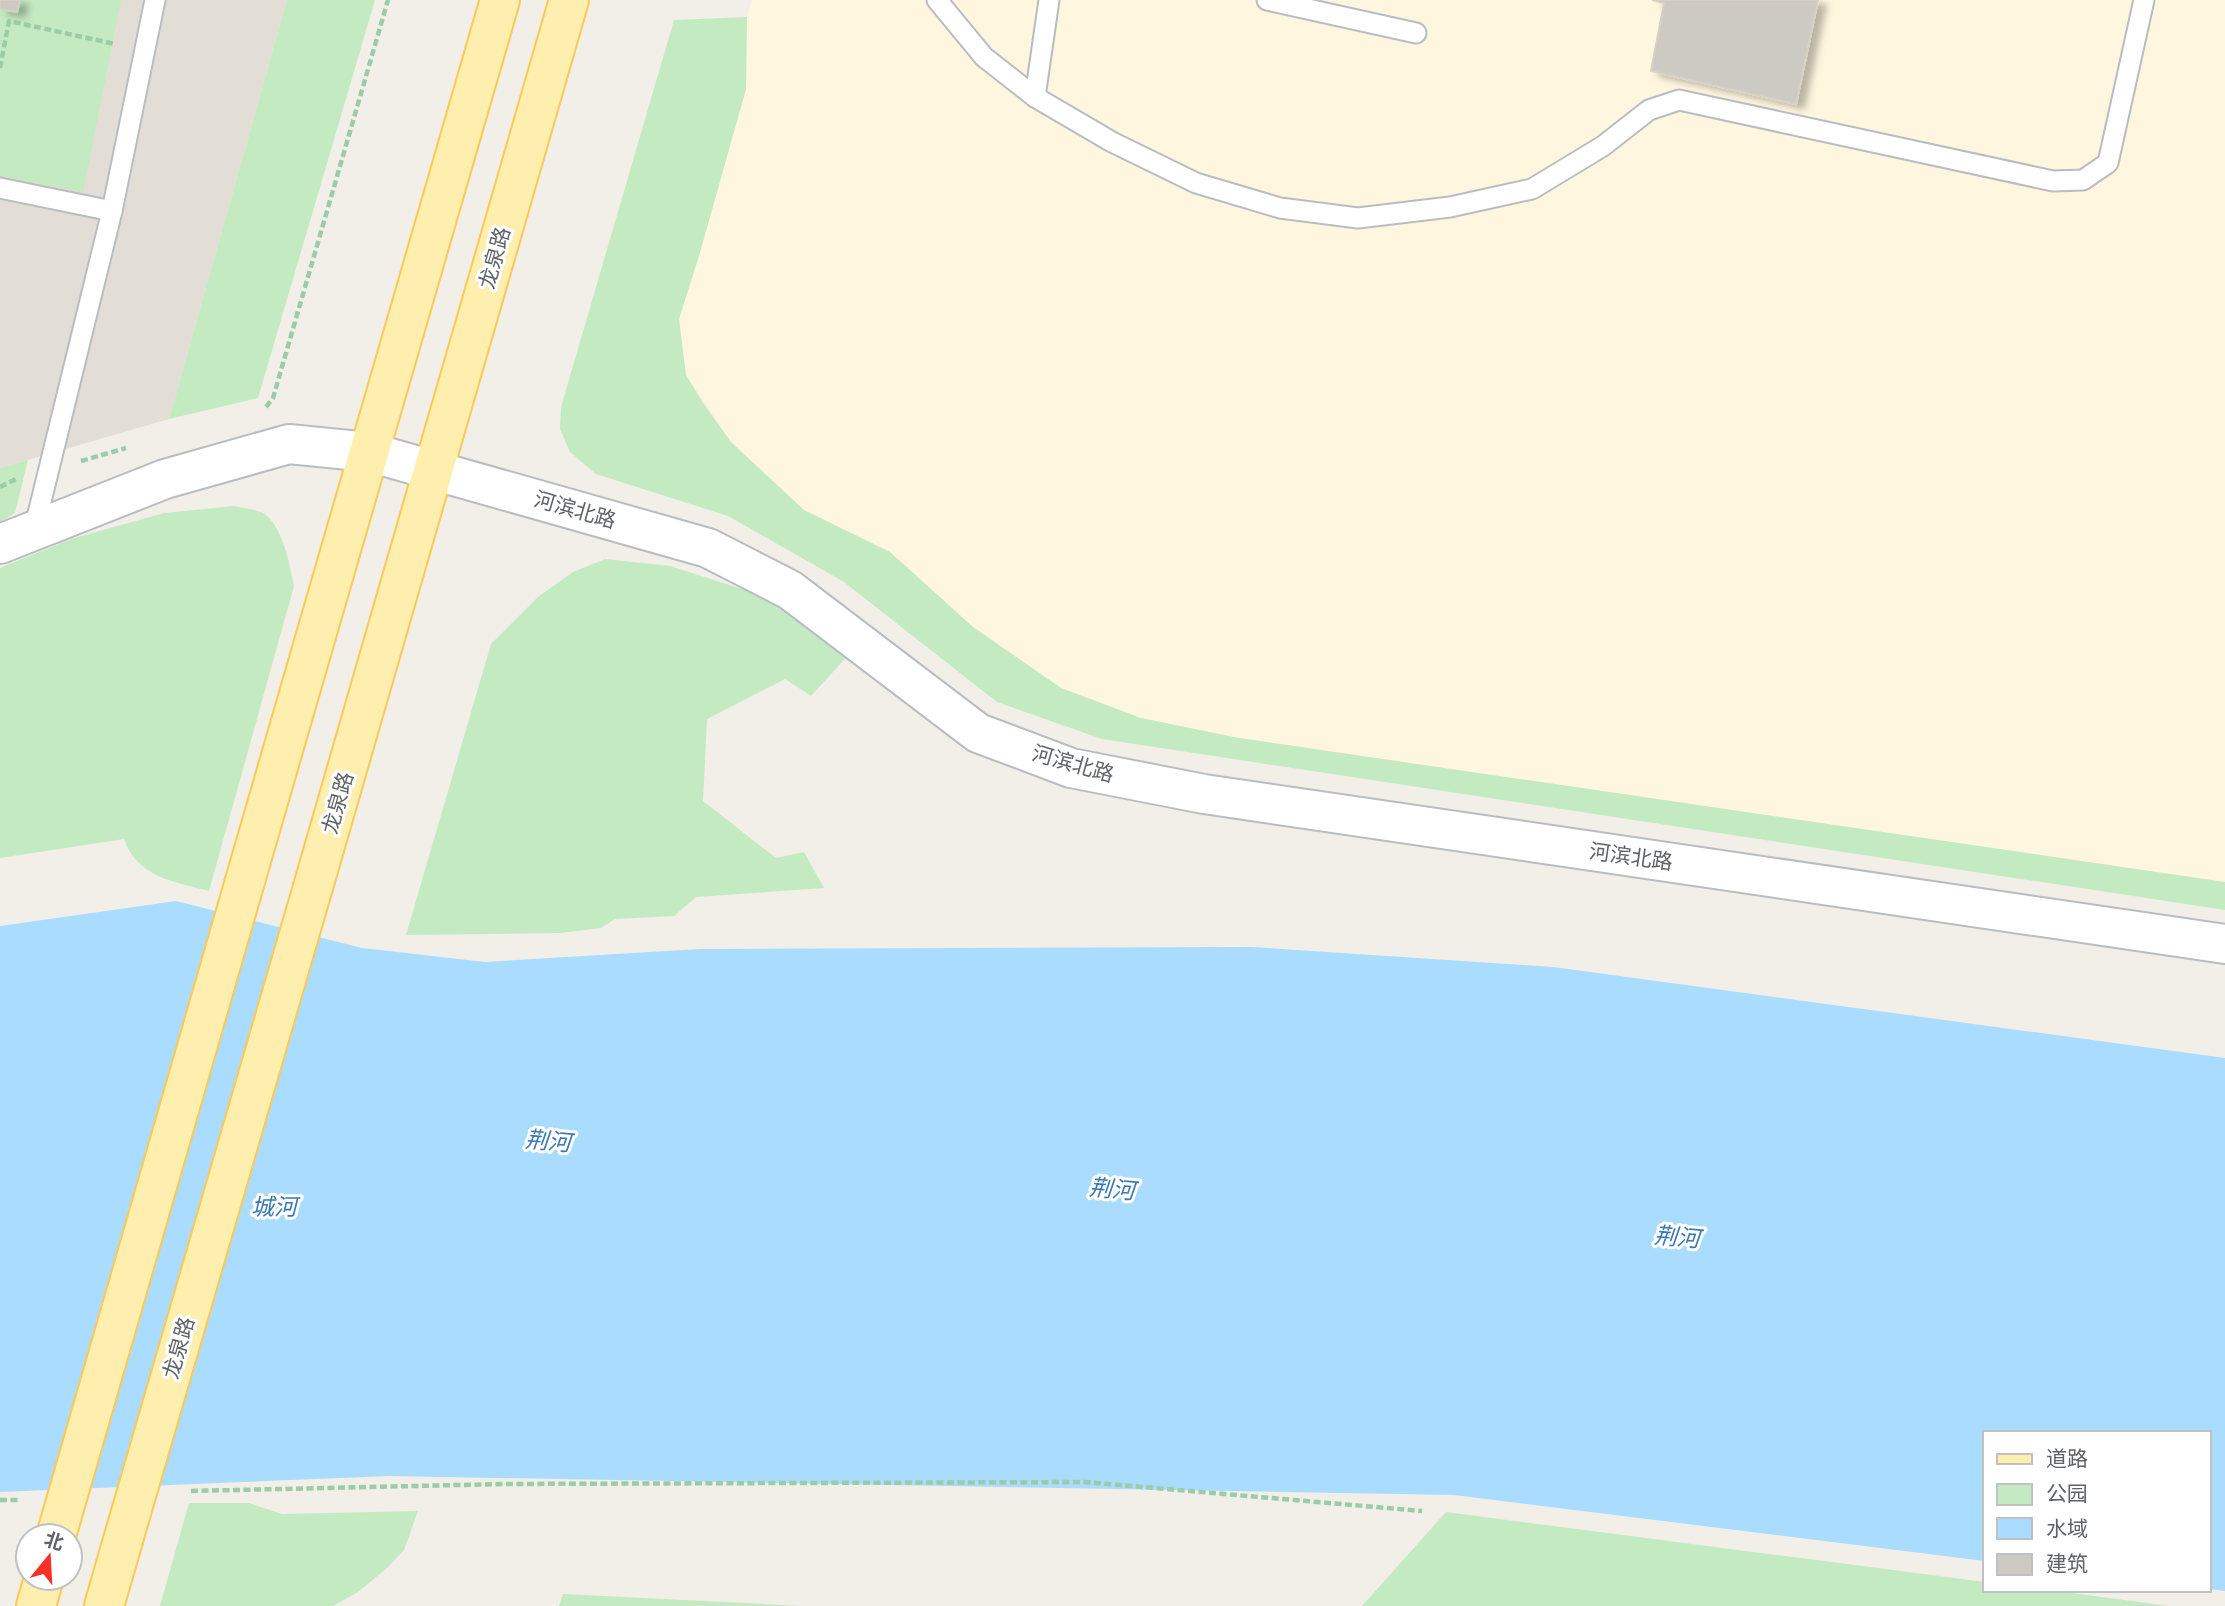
<svg xmlns="http://www.w3.org/2000/svg" width="2225" height="1606" font-family="'Noto Sans','Noto Sans SC',sans-serif">
<defs>
<filter id="shadow"><feDropShadow dx="8" dy="4.5" stdDeviation="3.5" flood-color="#0004"/></filter>
</defs>
<rect width="100%" height="100%" fill="#f1efe7"/>
<polygon fill="#fff6df" points="752,0 2225,0 2225,882 1239,738 1141,718 1061,688 973,627 890,552 804,510 731,442 686,375 679,319 699,256 746,89 747,17"/>
<polygon fill="#e2ded5" points="0,0 287,0 169,419 0,468"/>
<g fill="#c4eac2">
<polygon points="20,0 121,0 83,192 0,176 0,9 17,12"/>
<polygon points="287,0 375,0 258,398 169,419"/>
<polygon points="747,17 746,89 699,256 679,319 686,375 703,403 731,442 804,510 890,552 973,627 1061,688 1141,718 1239,738 2225,882 2225,910 1102,739 997,702 844,582 728,516 596,474 570,452 560,429 561,407 674,20"/>
<polygon points="28,460 15,513 0,522 0,468"/>
<path d="M 234,506 C 242,508 253,509 261,512 C 282,522 290,565 294,586 L 209,891 C 174,882 137,877 124,839 L 0,858 L 0,568 L 71,539 L 164,513 Z"/>
<polygon points="605,559 670,566 761,595 853,650 811,696 785,679 707,719 703,801 776,858 804,852 824,888 696,897 674,916 615,919 601,928 560,933 406,935 491,644 538,597 573,572"/>
<polygon points="189,1503 249,1503 282,1514 418,1511 404,1550 388,1567 358,1592 333,1606 160,1606"/>
<polygon points="1446,1512 1985,1582 1985,1590 2049,1590 2169,1606 1362,1606"/>
<polygon points="563,1594 802,1606 559,1606"/>
</g>
<polygon fill="#aadcff" points="176,901 362,948 485,962 700,949 1252,947 1553,967 2225,1058 2225,1591 2209,1589 2209,1433 1985,1433 1985,1561 1454,1495 389,1476 0,1492 0,926"/>
<g fill="#cdcac4" stroke="#d7d1c5" stroke-width="2" filter="url(#shadow)">
<polygon points="0,0 20,0 17,12 0,9"/>
<polygon points="1652,0 1818,0 1796,104 1651,71 1664,3"/>
</g>
<g fill="none" stroke-linecap="round" stroke-linejoin="round">
<defs>
<g id="service">
<polyline points="937,0 984,57 1035,97 1112,142 1196,183 1280,208 1358,218 1450,207 1532,189 1603,146 1649,110 1679,100 2053,181 2083,180 2108,163 2144,0"/>
<polyline points="1267,0 1416,33"/>
<polyline points="1035,97 1049,0"/>
<polyline points="0,188 112,211"/>
<polyline points="34,530 112,211 155,0"/>
</g>
<polyline id="tertiary" points="0,544 165,479 289,444 369,452 708,548 790,590 978,733 1071,768 1204,794 2225,944"/>
<g id="primary">
<polyline points="245,881 500,0"/>
<polyline points="313,887 569,0"/>
<polyline points="36,1606 44,1578"/>
<polyline points="104,1606 123,1540"/>
</g>
</defs>
<use href="#service" stroke="#b9bdc1" stroke-width="23"/>
<use href="#tertiary" stroke="#b9bdc1" stroke-width="42"/>
<use href="#primary" stroke="#fcc856" stroke-width="42"/>
<g stroke="#9acca7" stroke-width="4.5" stroke-dasharray="7 3.5" stroke-linecap="butt">
<polyline points="0,68 9,21 115,44"/>
<polyline points="266,407 273,398 388,0"/>
<polyline points="81,461 126,448"/>
<polyline points="0,487 16,479"/>
<polyline points="191,1491 503,1484 1085,1482 1422,1511"/>
<polyline points="0,1500 18,1500"/>
</g>
<use href="#service" stroke="#fff" stroke-width="19"/>
<use href="#tertiary" stroke="#fff" stroke-width="38"/>
<use href="#primary" stroke="#ffefaf" stroke-width="38"/>
<defs>
<g id="primary-bridge">
<polyline points="56,1536 245,881"/>
<polyline points="123,1540 313,887"/>
</g>
</defs>
<use href="#primary-bridge" stroke="#fcc856" stroke-width="42" stroke-linecap="butt"/>
<use href="#primary-bridge" stroke="#ffefaf" stroke-width="38"/>
</g>
<g text-anchor="middle" stroke-width="6" stroke-linejoin="round" paint-order="stroke">
<g font-size="21" fill="#5e6368" stroke="#fff">
<text transform="translate(495 258) rotate(-74)" y="7">龙泉路</text>
<text transform="translate(575 510) rotate(16)" y="7">河滨北路</text>
<text transform="translate(1073 764) rotate(16)" y="7">河滨北路</text>
<text transform="translate(338 803) rotate(-74)" y="7">龙泉路</text>
<text transform="translate(1631 857) rotate(8)" y="7">河滨北路</text>
<text transform="translate(179 1348) rotate(-74)" y="7">龙泉路</text>
</g>
<g font-size="23" font-style="italic" fill="#3a78b1" stroke="#fff">
<text transform="translate(548 1141) rotate(5)" y="8">荆河</text>
<text transform="translate(1112 1189) rotate(5)" y="8">荆河</text>
<text x="274" y="1215">城河</text>
<text transform="translate(1677 1237) rotate(5)" y="8">荆河</text>
</g>
</g>
<rect x="1983" y="1431" width="228" height="161" fill="#ffffff" stroke="#bfc1c3" stroke-width="2"/>
<rect x="1997" y="1454" width="35" height="10" fill="#ffefaf" stroke="#bfc1c3" stroke-width="2"/>
<text x="2046" y="1466" font-size="21" fill="#5e6368">道路</text>
<rect x="1997" y="1484" width="35" height="21" fill="#c4eac2" stroke="#bfc1c3" stroke-width="2"/>
<text x="2046" y="1501" font-size="21" fill="#5e6368">公园</text>
<rect x="1997" y="1518" width="35" height="21" fill="#aadcff" stroke="#bfc1c3" stroke-width="2"/>
<text x="2046" y="1536" font-size="21" fill="#5e6368">水域</text>
<rect x="1997" y="1554" width="35" height="21" fill="#cdcac4" stroke="#bfc1c3" stroke-width="2"/>
<text x="2046" y="1571" font-size="21" fill="#5e6368">建筑</text>
<g transform="translate(49 1557) rotate(18)"><circle r="33" fill="#ffffff" stroke="#bfc1c3" stroke-width="2"/>
<path d="M0-5L12 26L0 18L-12 26Z" fill="#f63228"/>
<text y="-10" font-size="19" font-weight="bold" text-anchor="middle" fill="#5e6368">北</text>
</g>
</svg>
